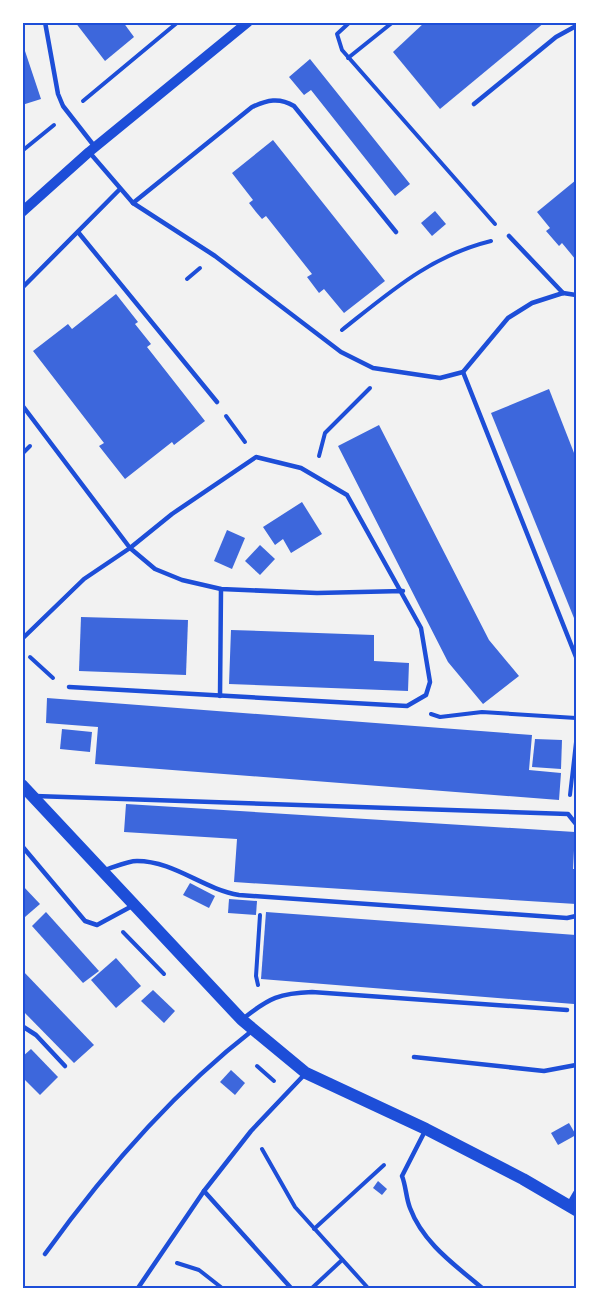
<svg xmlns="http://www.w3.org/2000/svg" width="599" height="1311" font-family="Commissioner,sans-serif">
<rect width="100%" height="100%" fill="#f2f2f2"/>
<g fill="#3d67dc">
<polygon points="75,22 123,22 134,37 105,61"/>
<polygon points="425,22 545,22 440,109 393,52"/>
<polygon points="22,42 41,99 22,105"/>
<polygon points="310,59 410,184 395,196 311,90 304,95 289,77"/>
<polygon points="273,140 385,281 344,313 324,289 319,293 307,277 312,274 266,216 262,219 256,212 249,203 253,200 232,173"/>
<polygon points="576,180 576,260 562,243 559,246 546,231 550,228 537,212"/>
<polygon points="435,211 446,224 432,236 421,223"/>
<polygon points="116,294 138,322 135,324 151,344 147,347 205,421 174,445 172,442 125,479 99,446 104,443 33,351 68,324 72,329"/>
<polygon points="549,389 576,458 576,623 491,413"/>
<polygon points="379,425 489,640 519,676 483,704 448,662 338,446"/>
<polygon points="302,502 322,534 291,553 283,539 275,545 263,527"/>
<polygon points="227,530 245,538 232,569 214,561"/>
<polygon points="260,545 275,559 260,575 245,561"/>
<polygon points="81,617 188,620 186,675 79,671"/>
<polygon points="231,630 374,635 374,661 409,663 408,691 229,684"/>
<polygon points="47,698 532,735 529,770 561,773 559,800 95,764 98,727 46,723"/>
<polygon points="62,729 92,732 90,752 60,749"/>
<polygon points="535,739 562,740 561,769 532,767"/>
<polygon points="126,804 575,832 573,869 576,869 576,904 234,882 237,839 124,832"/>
<polygon points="190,883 215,896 209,908 183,895"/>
<polygon points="22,885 40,904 25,917 22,914"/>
<polygon points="229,899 257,901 256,915 228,913"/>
<polygon points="46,912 99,971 83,983 32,926"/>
<polygon points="266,912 576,935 574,1004 261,979"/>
<polygon points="116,958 141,986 116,1008 91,980"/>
<polygon points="22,970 94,1045 74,1063 22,1010"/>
<polygon points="153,990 175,1011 164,1023 141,1001"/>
<polygon points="31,1049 58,1077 40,1095 22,1077 22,1057"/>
<polygon points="231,1070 245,1083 235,1095 220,1082"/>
<polygon points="569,1123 576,1135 558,1145 551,1133"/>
<polygon points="378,1181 387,1189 382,1195 373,1188"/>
</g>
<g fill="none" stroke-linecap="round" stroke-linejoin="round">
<g stroke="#1d4ed8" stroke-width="4">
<polyline points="350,22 337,34 342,50 495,224"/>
<polyline points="348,58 393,22"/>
<polyline points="83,101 178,22"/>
<polyline points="22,151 54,125"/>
<polyline points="187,279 200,268"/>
<path d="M 342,330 C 390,292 430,256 491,241"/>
<polyline points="226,416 245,442"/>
<polyline points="22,454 30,446"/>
<polyline points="319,456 325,433 370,388"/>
<polyline points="30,657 53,678"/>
<polyline points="431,714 440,717 482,712 576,718"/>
<polyline points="570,795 576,742"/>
<polyline points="123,932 164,974"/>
<polyline points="258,985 256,976 260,915"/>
<polyline points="257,1066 274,1081"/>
<polyline points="262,1149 295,1207 368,1288"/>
<polyline points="314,1229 384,1165"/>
<polyline points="177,1263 199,1270 222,1288"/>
<polyline points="312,1288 342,1260"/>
</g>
<g stroke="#1d4ed8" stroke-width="4.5">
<polyline points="45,22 58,94 63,106 95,147"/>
<polyline points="474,104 556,37 576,26"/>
<polyline points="90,153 133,203 215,256 341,352 373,368 440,378 463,372 508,318 532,303 563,293 576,295"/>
<path d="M 133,203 L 252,107 C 267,100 279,97 294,106 L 396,232"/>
<polyline points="78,232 217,402"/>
<polyline points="509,236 563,293"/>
<polyline points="22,288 120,189"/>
<polyline points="463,372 576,657"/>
<polyline points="22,405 130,548 84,579 22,639"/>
<polyline points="69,687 407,706 426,695 430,682 421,628 347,495 301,468 256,457 172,514 130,548 155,569 182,580 221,589 317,593 403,591"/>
<polyline points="220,696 221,589"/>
<polyline points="35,796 568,814 576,824"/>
<polyline points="22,846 85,921 97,925 134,905"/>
<path d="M 105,870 C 115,867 127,861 137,861 C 174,861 203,889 239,895 L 567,918 L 576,916"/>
<path d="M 244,1018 C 269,998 280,993 312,992 L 567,1010"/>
<polyline points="22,1026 36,1035 65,1066"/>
<polyline points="414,1057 544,1071 576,1065"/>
<path d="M 425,1131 L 402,1176 C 406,1186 406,1198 410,1208 C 423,1243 455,1265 482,1288"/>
<polyline points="204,1191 291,1288"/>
<path d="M 45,1254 C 104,1172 173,1092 253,1030"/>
<polyline points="138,1288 204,1191 251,1131 305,1074"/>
</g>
<polyline stroke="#1d4ed8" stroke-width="6" points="569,1205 576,1193"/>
<polyline stroke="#1d4ed8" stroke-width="10" points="22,212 89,152 248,22"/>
<polyline stroke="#1d4ed8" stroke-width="12" points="22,785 242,1020 306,1073 426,1129 523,1179 576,1210"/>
</g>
<rect width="599" height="1311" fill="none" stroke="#ffffff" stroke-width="48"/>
<rect x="24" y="24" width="551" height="1263" fill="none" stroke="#1d4ed8" stroke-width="2"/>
</svg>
